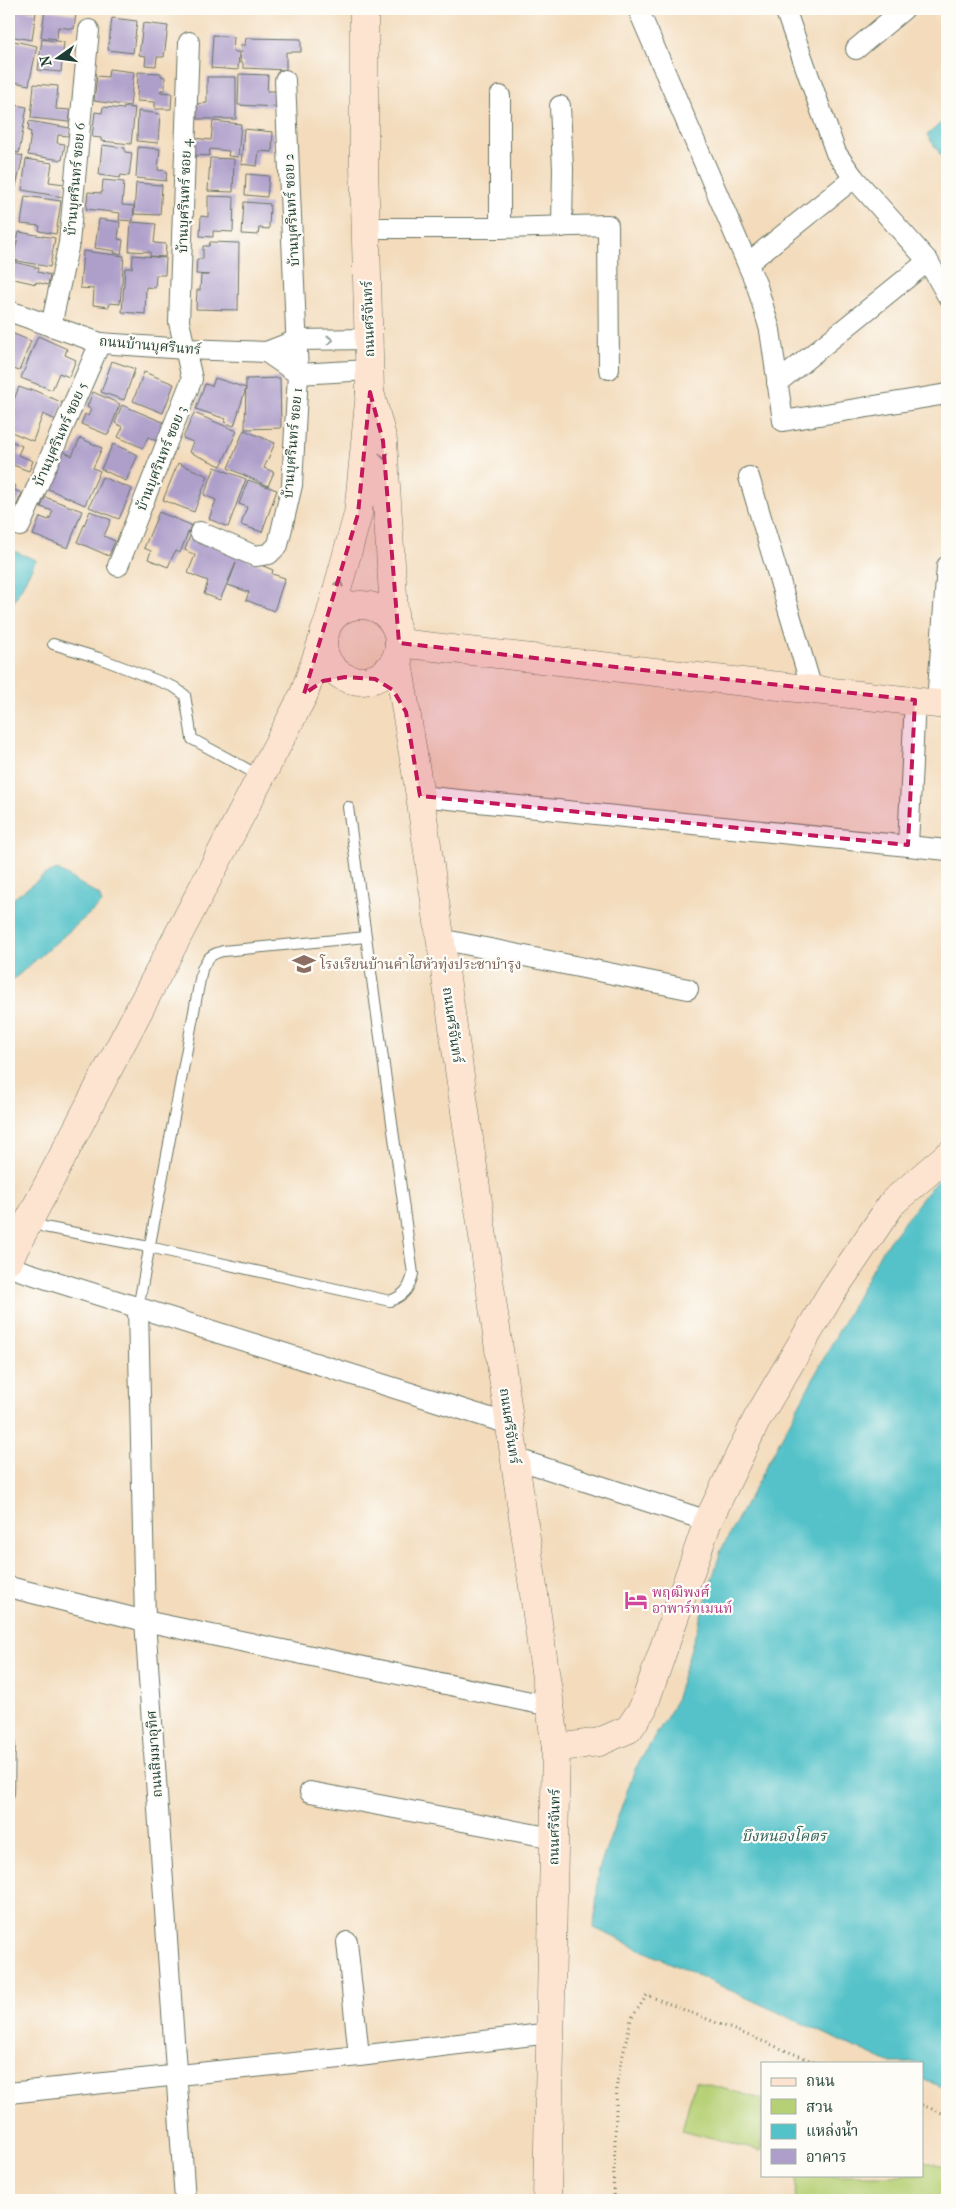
<svg xmlns="http://www.w3.org/2000/svg" width="956" height="2209" font-family="'IM FELL French Canon','Noto Serif Thai',serif">
<rect width="100%" height="100%" fill="#fdfcf7"/>
<filter id="ink" filterUnits="userSpaceOnUse"><feTurbulence type="fractalNoise" baseFrequency=".02" numOctaves="2"/><feDisplacementMap in="SourceGraphic" scale="10" xChannelSelector="R" yChannelSelector="G"/><feConvolveMatrix kernelMatrix="1 2 1 2 8 2 1 2 1" color-interpolation-filters="sRGB"/></filter>
<filter id="wash" filterUnits="userSpaceOnUse"><feTurbulence type="fractalNoise" baseFrequency=".0096" numOctaves="4" result="noise"/><feDisplacementMap in="SourceGraphic" scale="20" xChannelSelector="R" yChannelSelector="G"/><feGaussianBlur stdDeviation="1.12" result="paint"/><feColorMatrix in="noise" values="0 0 0 0 0 0 0 0 0 0 0 0 0 0 0 0 0 1.4 0 .05"/><feComposite in="paint" operator="in"/></filter>
<g filter="url(#wash)">
<rect width="100%" height="100%" fill="#f3dbbb"/>
<g fill="#b6d075" stroke="#6a8654">
<polygon points="695,2081 762,2099 761,2151 682,2130"/>
<polygon points="922,2162 947,2166 947,2200 794,2200 798,2175 922,2175"/>
</g>
<g fill="#54c2c9" stroke="#3a807e">
<polygon points="947,118 947,164 927,135"/>
<polygon points="9,549 36,560 9,611"/>
<polygon points="58,870 99,895 102,903 9,983 9,902 46,874"/>
<polygon points="947,1171 947,2089 922,2078 922,2063 889,2063 594,1928 599,1869 635,1769 673,1707 721,1550 881,1252 931,1187"/>
</g>
<g id="blocks">
<g fill="#ae9fca">
<polygon points="9,9 36,12 32,40 9,36"/>
<polygon points="45,10 76,14 74,29 58,27 57,39 41,37"/>
<polygon points="112,18 137,21 133,53 108,50"/>
<polygon points="143,23 168,26 164,57 157,57 156,66 145,65 146,56 139,55"/>
<polygon points="213,35 234,37 233,52 239,52 238,70 211,68"/>
<polygon points="246,38 301,39 301,52 286,52 286,70 243,68 243,63 240,63 241,45 245,45"/>
<polygon points="42,39 64,42 61,72 38,70"/>
<polygon points="9,40 37,46 29,85 9,81"/>
<polygon points="109,69 134,72 130,106 94,101 97,76 108,77"/>
<polygon points="138,72 161,73 161,76 165,77 165,90 161,90 160,92 172,93 171,109 155,109 155,102 137,101"/>
<polygon points="239,74 268,75 267,91 277,91 276,107 238,105"/>
<polygon points="207,77 236,77 236,119 197,119 197,104 207,103"/>
<polygon points="34,84 58,86 56,109 71,110 69,122 31,118"/>
<polygon points="9,104 27,107 19,153 9,151"/>
<polygon points="103,107 124,109 124,107 135,108 131,144 101,141 101,138 92,137 95,112 102,113"/>
<polygon points="138,111 160,114 158,143 137,141"/>
<polygon points="29,121 70,128 69,136 58,135 57,143 65,144 62,160 28,155 31,132 28,131"/>
<polygon points="213,121 241,124 238,157 228,156 229,151 210,149 209,156 193,155 194,138 211,140"/>
<polygon points="244,129 273,132 272,152 259,151 257,166 241,164"/>
<polygon points="102,145 125,148 125,152 132,153 129,176 121,175 120,178 99,175"/>
<polygon points="138,147 160,149 158,170 167,171 166,181 136,178"/>
<polygon points="9,153 23,156 15,191 9,189"/>
<polygon points="210,158 234,159 233,192 208,191"/>
<polygon points="26,159 52,163 49,182 65,184 63,197 22,190"/>
<polygon points="246,174 269,176 267,197 245,195"/>
<polygon points="103,180 124,182 122,205 134,206 133,221 119,220 120,213 86,209 88,192 102,193"/>
<polygon points="136,183 162,185 160,215 134,214"/>
<polygon points="9,193 15,194 10,220 9,220"/>
<polygon points="25,196 61,201 56,234 39,231 40,226 21,224"/>
<polygon points="208,196 234,197 233,232 213,231 213,237 200,236 201,216 208,217"/>
<polygon points="244,202 270,204 269,229 259,228 258,235 242,234"/>
<polygon points="99,219 120,222 118,239 123,240 121,254 114,253 115,251 95,248"/>
<polygon points="131,222 156,224 154,243 166,244 165,257 150,256 150,252 129,251"/>
<polygon points="19,232 55,238 50,267 13,260"/>
<polygon points="210,242 239,243 238,310 196,309 197,290 200,290 201,275 209,275 196,274 197,259 203,259 203,246 209,246"/>
<polygon points="83,251 124,256 120,304 110,303 109,307 93,305 94,289 80,288"/>
<polygon points="133,255 166,258 165,275 156,275 155,288 146,287 145,314 122,312 125,268 132,268"/>
<polygon points="14,262 39,268 38,272 50,275 48,285 36,282 36,284 10,278"/>
<polygon points="9,332 31,341 19,371 9,367"/>
<polygon points="38,336 67,349 65,355 76,360 69,377 59,373 52,390 21,378"/>
<polygon points="112,361 135,369 124,400 101,392"/>
<polygon points="144,372 174,384 163,413 133,401"/>
<polygon points="215,378 246,388 234,426 224,422 226,419 196,409 205,384 212,386"/>
<polygon points="280,378 281,428 245,429 246,379"/>
<polygon points="19,387 30,391 31,389 63,403 56,420 43,414 33,441 9,431 9,412"/>
<polygon points="93,392 120,404 108,435 81,424 85,414 88,416 91,409 87,407"/>
<polygon points="122,405 165,423 157,441 148,437 143,448 118,437 123,427 115,423"/>
<polygon points="194,413 237,431 221,466 189,452 193,442 183,438"/>
<polygon points="244,430 275,443 264,468 274,472 268,486 228,468"/>
<polygon points="80,438 102,448 93,468 100,471 85,505 46,488 63,451 72,456"/>
<polygon points="9,440 22,446 18,455 33,461 29,471 10,464 9,468"/>
<polygon points="113,444 138,455 126,481 101,469"/>
<polygon points="178,463 208,476 194,512 163,500"/>
<polygon points="215,467 246,479 228,527 209,519 216,500 204,495"/>
<polygon points="102,477 132,489 119,519 89,507"/>
<polygon points="248,480 277,490 262,532 241,525 247,507 239,504"/>
<polygon points="9,483 16,486 14,490 22,493 15,509 13,508 9,517"/>
<polygon points="45,497 82,511 68,548 33,535 40,517 49,520 53,511 41,507"/>
<polygon points="90,511 111,520 104,536 115,541 109,556 77,542"/>
<polygon points="159,512 191,525 180,553 175,551 168,567 148,559 151,551 144,548"/>
<polygon points="190,536 273,570 272,574 285,578 274,611 246,600 249,592 228,585 236,563 220,600 204,594 208,581 188,573 195,555 185,550"/>
</g>
</g>
</g>
<g filter="url(#ink)">
<use href="#blocks" fill-opacity="0" stroke="#697463" stroke-width="1"/>
<g fill="none" stroke-linecap="round" stroke-linejoin="round">
<defs>
<g id="lane">
<polyline points="53,644 99,658 174,687 185,695 192,739 260,776"/>
<path d="M 30,1220 L 44,1227 L 149,1247 L 390,1301 C 405,1295 409,1289 413,1274 L 348,807"/>
<path d="M 138,1308 L 202,969 C 207,958 211,954 223,951 L 366,937"/>
<polyline points="9,1794 10,1731"/>
</g>
<g id="street">
<polyline points="638,9 757,286 770,330 783,421 947,394"/>
<polyline points="785,9 836,153 854,178 928,261 947,295"/>
<polyline points="856,49 904,9"/>
<polyline points="560,106 563,169 562,227"/>
<polyline points="365,228 500,228 608,225 609,369"/>
<polyline points="500,228 500,96"/>
<polyline points="748,263 854,178"/>
<polyline points="9,311 100,343 185,349 266,352 297,340 368,339"/>
<polyline points="51,326 69,243 89,30"/>
<polyline points="266,352 298,374 369,370"/>
<polyline points="777,383 928,261"/>
<polyline points="749,477 812,689"/>
<polyline points="20,526 100,343"/>
<polyline points="200,532 255,556 269,554 278,545 292,485 298,374 285,80"/>
<polyline points="118,566 192,379 179,322 189,42"/>
<polyline points="937,703 947,566"/>
<polyline points="420,796 947,850"/>
<polyline points="908,845 915,700"/>
<polyline points="440,939 688,989"/>
<polyline points="9,1267 509,1424"/>
<polyline points="138,1308 145,1621 185,2200"/>
<polyline points="514,1458 708,1521"/>
<polyline points="9,1587 145,1621 550,1706"/>
<polyline points="310,1792 553,1838"/>
<polyline points="347,1942 359,2056"/>
<polyline points="9,2093 359,2056 550,2033"/>
</g>
<g id="secondary">
<polyline points="364,9 364,164 370,392 383,441 395,626"/>
<circle cx="361" cy="643" r="38"/>
<polyline points="399,643 947,705"/>
<polyline points="397,656 420,796 556,1748 547,2200"/>
<polyline points="9,1259 304,694 326,630 358,514 370,392"/>
<polyline points="556,1748 599,1742 629,1729 643,1708 708,1521 757,1419 832,1292 893,1202 947,1156"/>
</g>
</defs>
<use href="#lane" stroke="#697463" stroke-width="12"/>
<use href="#street" stroke="#697463" stroke-width="22"/>
<use href="#secondary" stroke="#697463" stroke-width="29"/>
<g stroke="#697463" stroke-width="3" stroke-dasharray="1 4" stroke-linecap="butt">
<polyline points="922,2105 947,2115"/>
<polyline points="613,2200 617,2081 631,2019 647,1995 817,2063"/>
</g>
<use href="#lane" stroke="#fff" stroke-width="10"/>
<use href="#street" stroke="#fff" stroke-width="20"/>
<use href="#secondary" stroke="#fde4d1" stroke-width="28"/>
</g>
<defs><path id="oneway-chevron" d="M-2-3.5L2.5 0L-2 3.5" fill="none" stroke-width="1.6" stroke-linecap="round" stroke-linejoin="round" transform="scale(1.25)"/></defs>
<use stroke="#8f9e9a" href="#oneway-chevron" transform="translate(330 340) rotate(-1)"/>
<g stroke="#8e9082">
<use href="#oneway-chevron" transform="translate(384 456) rotate(86)"/>
<use href="#oneway-chevron" transform="translate(339 583) rotate(-75)"/>
</g>
</g>
<path fill="#c2185b" fill-opacity="0.2" stroke="#c2185b" stroke-width="4" stroke-dasharray="10 6" stroke-linejoin="round" d="M 370,392 L 383,441 L 399,643 L 915,700 L 908,845 L 420,796 L 406,712 L 393,690 L 375,679 L 345,677 L 323,681 L 304,694 L 358,514 Z"/>
<defs>
<symbol id="school-bare" viewBox="-9 -9 18 18"><path d="M0-5L7-2L0 1L-7-2ZM-4 1L0 2.5L4 1V4Q0 6-4 4Z" fill="#8d6e63" stroke="#fdfcf7" stroke-width="2.5" paint-order="stroke"/></symbol>
<symbol id="hotel-bare" viewBox="-9 -9 18 18"><path d="M-6-4.5h1.5V1H6V5H4.5V3h-9V5H-6ZM-4 0a1.8 1.8 0 1 1 3.6 0ZM.5 0V-2.5h3Q6-2.5 6 0Z" fill="#d1479c" stroke="#fdfcf7" stroke-width="2.5" paint-order="stroke"/></symbol>
</defs>
<g fill-rule="evenodd">
<use href="#school-bare" x="288" y="948" width="32" height="32"/>
<use href="#hotel-bare" x="620" y="1584" width="32" height="32"/>
</g>
<g text-anchor="middle" stroke-width="4.5" stroke-linejoin="round" paint-order="stroke">
<g font-size="14" fill="#1f3d34" stroke="#fdfcf7">
<text transform="translate(75 179) rotate(-85)" y="5">บ้านบุศรินทร์ ซอย 6</text>
<text transform="translate(184 196) rotate(-88)" y="5">บ้านบุศรินทร์ ซอย 4</text>
<text transform="translate(291 210) rotate(-93)" y="5">บ้านบุศรินทร์ ซอย 2</text>
<text transform="translate(368 319) rotate(-92)" y="5">ถนนศรีจันทร์</text>
<text transform="translate(150 345) rotate(5)" y="5">ถนนบ้านบุศรินทร์</text>
<text transform="translate(60 434) rotate(-66)" y="5">บ้านบุศรินทร์ ซอย 5</text>
<text transform="translate(292 443) rotate(-85)" y="5">บ้านบุศรินทร์ ซอย 1</text>
<text transform="translate(161 458) rotate(-68)" y="5">บ้านบุศรินทร์ ซอย 3</text>
<text transform="translate(453 1025) rotate(82)" y="5">ถนนศรีจันทร์</text>
<text transform="translate(510 1426) rotate(82)" y="5">ถนนศรีจันทร์</text>
<text transform="translate(154 1754) rotate(-94)" y="5">ถนนสิมมาอุทิศ</text>
<text transform="translate(554 1827) rotate(-89)" y="5">ถนนศรีจันทร์</text>
</g>
<g font-size="14" fill="#785e54" stroke="#fdfcf7" text-anchor="start">
<text x="320" y="969">โรงเรียนบ้านคำไฮหัวทุ่งประชาบำรุง</text>
</g>
<g font-size="14" fill="#b23c85" stroke="#fdfcf7" text-anchor="start">
<text x="652" y="1597">พฤฒิพงศ์<tspan x="652" dy="16">อาพาร์ทเมนท์</tspan></text>
</g>
<g font-size="15" font-style="italic" fill="#2c5e59" stroke="#fdfcf7">
<text x="784" y="1841">บึงหนองโคตร</text>
</g>
</g>
<rect width="956" height="2209" fill="none" stroke="#fdfcf7" stroke-width="30"/>
<rect x="761" y="2062" width="162" height="115" fill="#fdfcf7" stroke="#a4b0a9"/>
<rect x="771" y="2078" width="25" height="8" fill="#fde4d1" stroke="#a4b0a9"/>
<text x="806" y="2086" font-size="15" fill="#1f3d34">ถนน</text>
<rect x="771" y="2099" width="25" height="15" fill="#b6d075" stroke="#a4b0a9"/>
<text x="806" y="2112" font-size="15" fill="#1f3d34">สวน</text>
<rect x="771" y="2124" width="25" height="15" fill="#54c2c9" stroke="#a4b0a9"/>
<text x="806" y="2136" font-size="15" fill="#1f3d34">แหล่งน้ำ</text>
<rect x="771" y="2149" width="25" height="15" fill="#ae9fca" stroke="#a4b0a9"/>
<text x="806" y="2162" font-size="15" fill="#1f3d34">อาคาร</text>
<g transform="translate(58 58) rotate(256)" stroke="#fdfcf7" stroke-width="4" paint-order="stroke">
<path d="M0-4L9 19L0 12L-9 19Z" fill="#1f3d34"/>
<text y="-8" font-size="14" font-weight="bold" text-anchor="middle" fill="#1f3d34">N</text>
</g>
</svg>
